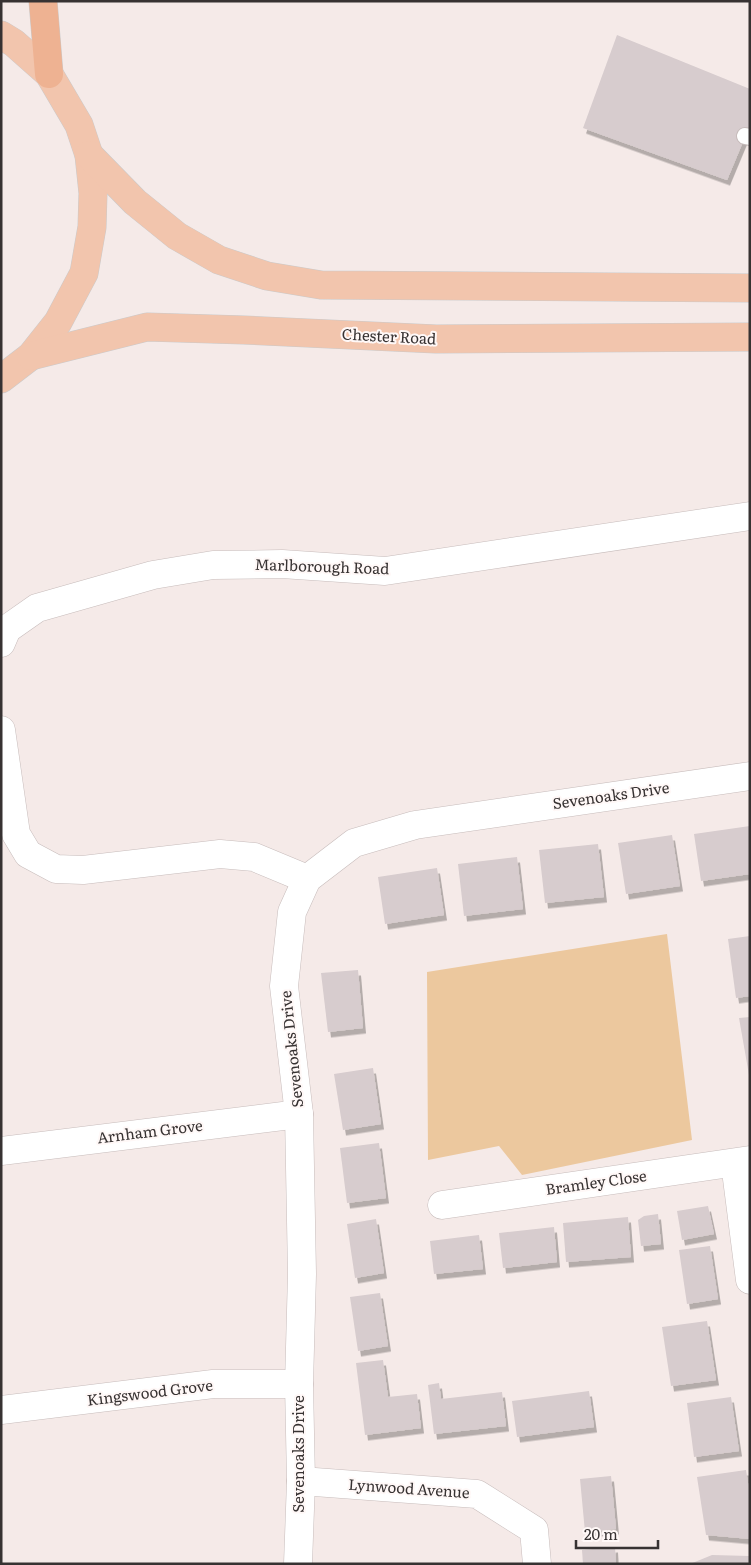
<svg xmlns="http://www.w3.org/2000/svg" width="751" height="1565" font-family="Literata,serif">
<defs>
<filter id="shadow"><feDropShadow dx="3" dy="5.5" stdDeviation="0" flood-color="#0004"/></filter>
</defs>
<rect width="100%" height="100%" fill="#f5eae8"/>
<polygon fill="#ecc89e" points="667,934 692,1140 522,1175 499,1146 428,1160 427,972"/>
<g fill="#d7ccce" filter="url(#shadow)">
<polygon points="617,35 750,89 750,125 727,180 583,128"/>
<polygon points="750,826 750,874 701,881 694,834"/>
<polygon points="672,835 680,886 626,894 618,843"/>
<polygon points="598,844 604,897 545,903 539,850"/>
<polygon points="517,857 523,909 464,916 458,864"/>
<polygon points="437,868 444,915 385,924 378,877"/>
<polygon points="750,936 750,996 736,998 728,939"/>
<polygon points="358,970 363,1028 328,1032 321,973"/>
<polygon points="750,1017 750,1075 749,1075 739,1018"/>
<polygon points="373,1068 381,1124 343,1130 334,1074"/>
<polygon points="379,1143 386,1198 347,1203 340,1148"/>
<polygon points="708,1206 714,1234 682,1240 677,1211"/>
<polygon points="658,1214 661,1244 641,1246 638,1220 644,1216"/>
<polygon points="628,1217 631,1257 566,1262 563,1223"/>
<polygon points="376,1219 384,1273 355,1278 347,1224"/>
<polygon points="554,1227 557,1262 503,1268 499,1233"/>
<polygon points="479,1235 483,1269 434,1274 430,1241"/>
<polygon points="710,1246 718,1299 687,1304 679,1250"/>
<polygon points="380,1293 388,1346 358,1351 350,1297"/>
<polygon points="707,1321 716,1380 671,1386 662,1327"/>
<polygon points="383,1360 388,1397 417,1394 421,1428 365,1435 356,1363"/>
<polygon points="439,1383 441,1399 502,1392 506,1426 434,1434 428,1385"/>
<polygon points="589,1391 594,1427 517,1437 512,1401"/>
<polygon points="731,1397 739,1451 694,1457 687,1403"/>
<polygon points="746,1470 750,1496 750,1539 706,1535 697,1477"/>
<polygon points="611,1476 616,1529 585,1532 580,1479"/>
<polygon points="615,1547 616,1564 583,1564 582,1550"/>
<polygon points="712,1555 750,1556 750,1564 690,1564"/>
</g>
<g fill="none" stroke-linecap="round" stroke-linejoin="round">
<defs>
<polyline id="service" points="745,136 750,137"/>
<g id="minor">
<polyline points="1,643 7,629 37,608 153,575 213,565 282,564 385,571 750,516"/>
<polyline points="1,730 16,834 28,854 56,869 83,870 220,854 254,857 307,879"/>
<polyline points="1,1151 299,1114"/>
<polyline points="735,1163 750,1280"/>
<polyline points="442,1205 750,1160"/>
<polyline points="1,1410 213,1384 299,1384"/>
<polyline points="301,1481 477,1494 534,1530 537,1564"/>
<polyline points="298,1564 301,1481 299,1384 302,1274 299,1114 284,986 292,912 307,879 354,843 415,825 750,776"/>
</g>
<g id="primary">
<polyline points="1,35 14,43 49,74 79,125 89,155 93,193 92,227 84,273 58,322 31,356 1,379"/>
<polyline points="89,155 135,202 177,236 219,260 267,276 321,285 750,288"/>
<polyline points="31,356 147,327 244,330 436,339 750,337"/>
</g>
<polyline id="trunk" points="43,1 49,74"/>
</defs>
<use href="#service" stroke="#c7bcbb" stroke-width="18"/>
<use href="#minor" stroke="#c7bcbb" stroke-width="29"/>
<use href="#primary" stroke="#cbcaca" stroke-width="29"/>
<use href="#trunk" stroke="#cbcaca" stroke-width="29"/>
<use href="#service" stroke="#fff" stroke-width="16"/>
<use href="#minor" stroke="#fff" stroke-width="28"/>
<use href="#primary" stroke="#f2c5ad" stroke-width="28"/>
<use href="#trunk" stroke="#eeb292" stroke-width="28"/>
</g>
<g text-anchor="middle" stroke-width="4" stroke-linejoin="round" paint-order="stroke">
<g font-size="15" fill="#373232" stroke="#fff8f7">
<text transform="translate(389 337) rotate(3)" y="5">Chester Road</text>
<text transform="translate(322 567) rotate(2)" y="5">Marlborough Road</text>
<text transform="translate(611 796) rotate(-8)" y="5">Sevenoaks Drive</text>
<text transform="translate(292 1049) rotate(-96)" y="5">Sevenoaks Drive</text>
<text transform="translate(150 1132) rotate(-7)" y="5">Arnham Grove</text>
<text transform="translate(596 1183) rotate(-8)" y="5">Bramley Close</text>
<text transform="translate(150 1393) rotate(-7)" y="5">Kingswood Grove</text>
<text transform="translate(299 1454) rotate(-90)" y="5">Sevenoaks Drive</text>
<text transform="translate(409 1489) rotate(4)" y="5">Lynwood Avenue</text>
</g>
</g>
<rect width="751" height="1565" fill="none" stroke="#373232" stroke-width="5"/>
<path d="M576 1540v8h82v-8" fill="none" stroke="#373232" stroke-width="2.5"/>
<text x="584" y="1540" font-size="15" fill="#373232" stroke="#fff8f7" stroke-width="4" paint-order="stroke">20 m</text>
</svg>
